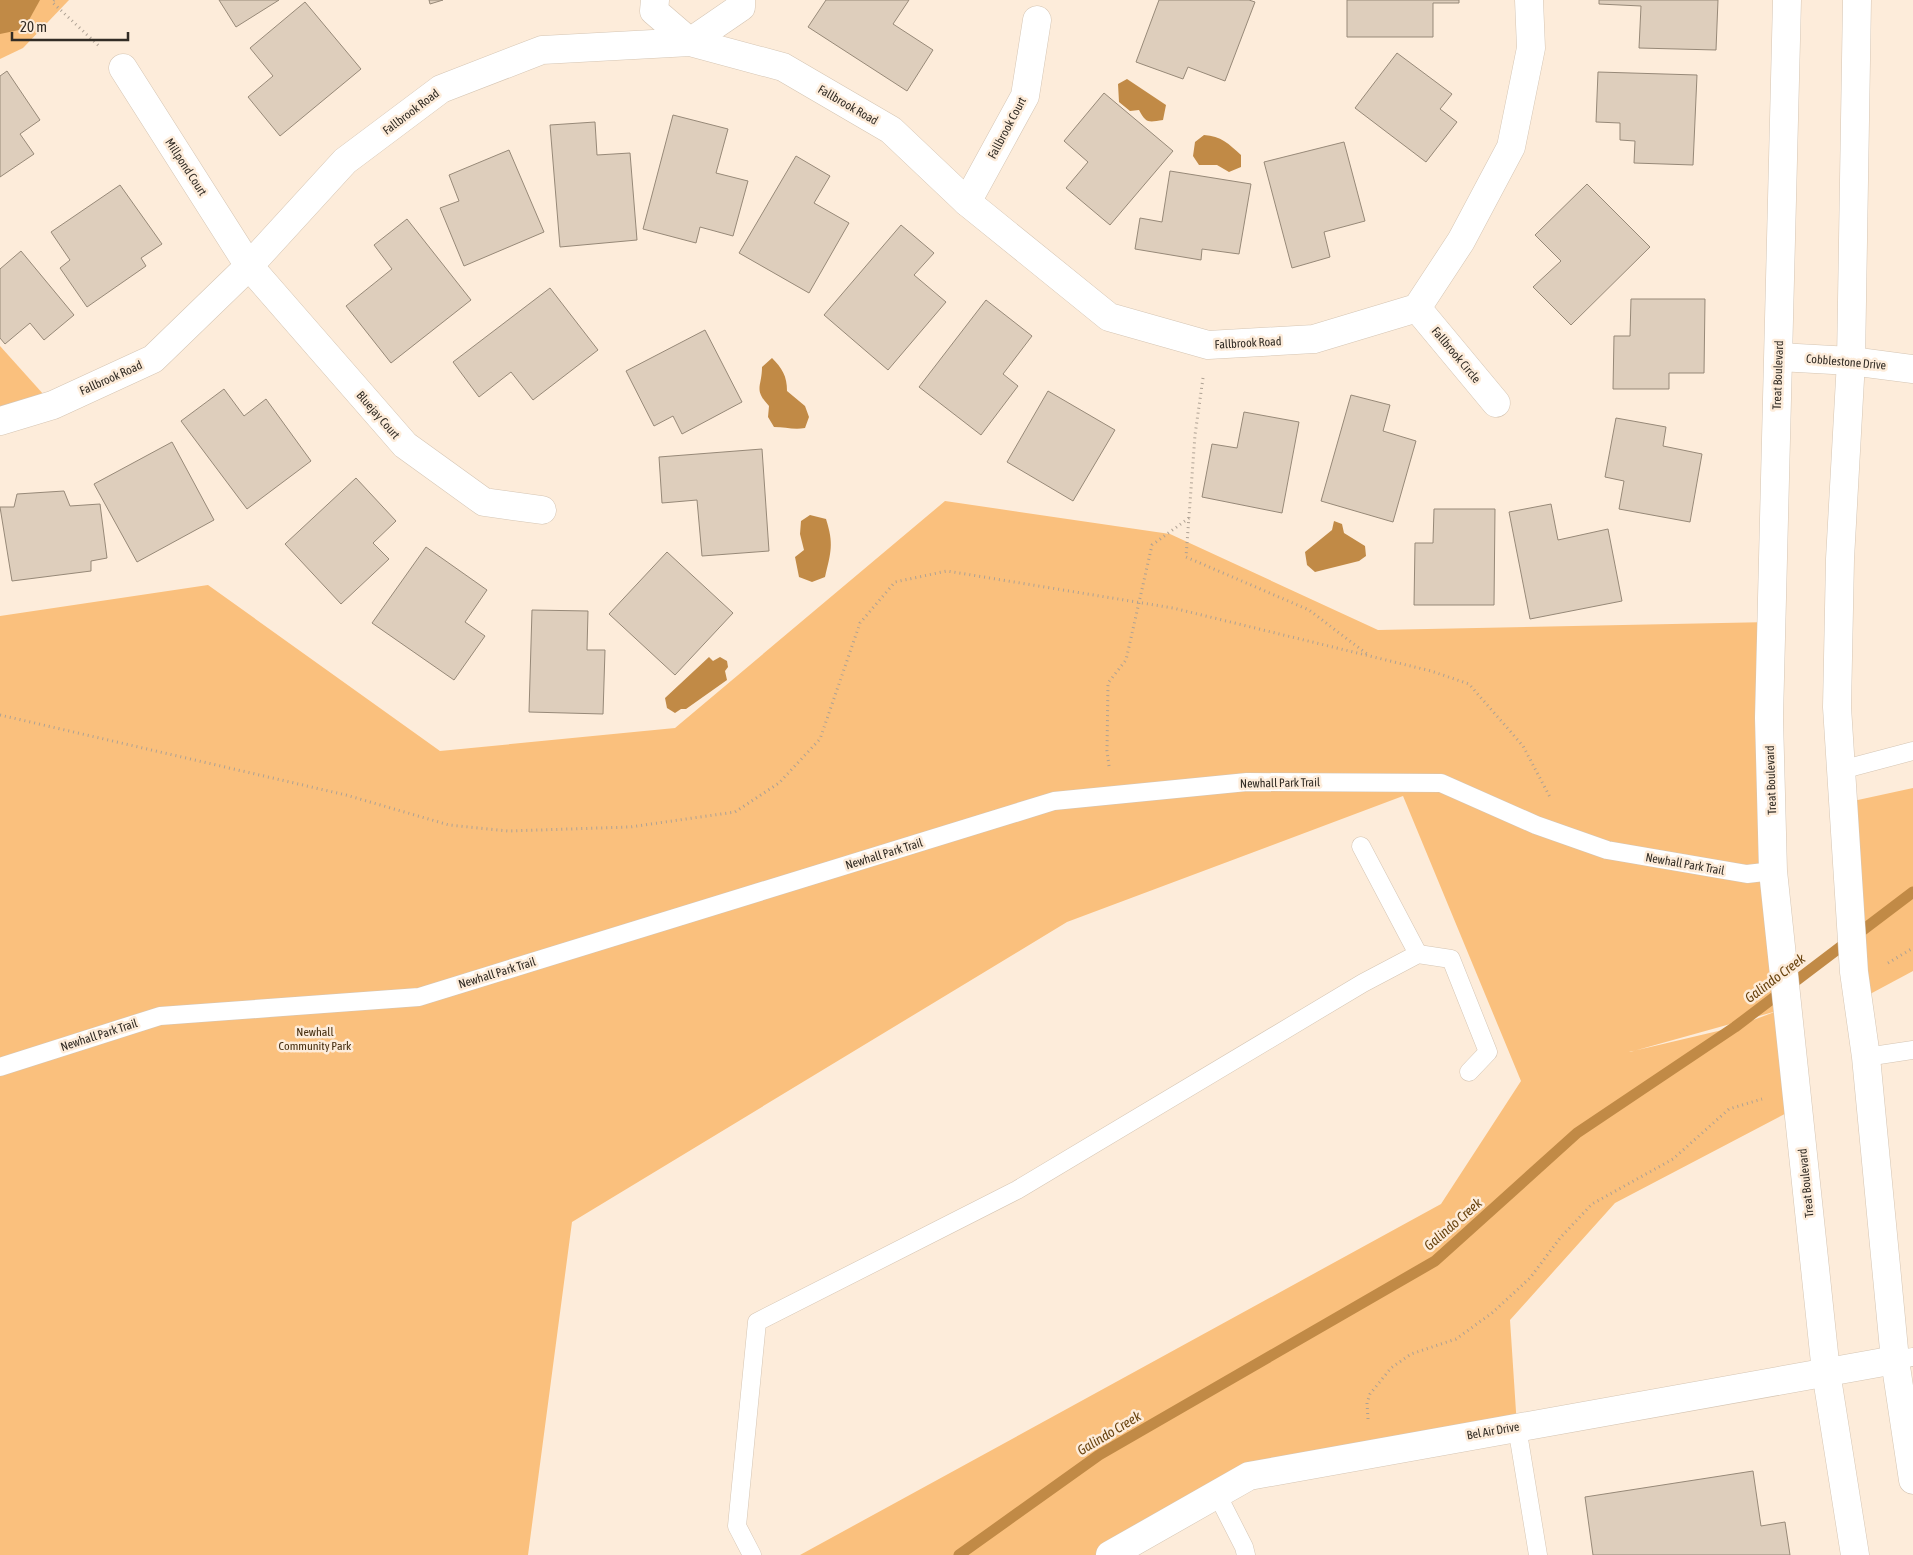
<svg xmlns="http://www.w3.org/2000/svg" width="1913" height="1555" font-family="'Asap Condensed',sans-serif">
<rect width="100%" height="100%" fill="#fdecda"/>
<g fill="#fac07d" fill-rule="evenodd">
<polygon points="0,0 69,0 23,48 0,59"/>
<polygon points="0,346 53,405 0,421"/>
<path d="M 945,501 L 1170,534 L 1378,630 L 1771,622 L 1798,1107 L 1615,1203 L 1510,1320 L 1517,1427 L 1249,1476 L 1110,1555 L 800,1555 L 1441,1204 L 1521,1081 L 1403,796 L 1067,922 L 572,1222 L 528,1555 L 0,1555 L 0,616 L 208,585 L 440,751 L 675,728 ZM 1777,1011 L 1735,1027 L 1629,1052 L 1630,1052 Z"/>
<polygon points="1913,788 1913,971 1857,1001 1844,803"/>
</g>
<g fill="#c18a46">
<polygon points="0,0 40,0 24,29 0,34"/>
<path d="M 1127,79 L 1166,105 L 1163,120 C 1149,122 1146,124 1139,110 L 1130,111 L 1119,102 L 1118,84 Z"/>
<path d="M 1204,135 C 1221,136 1229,144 1241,155 L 1241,167 L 1229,172 L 1217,165 L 1199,165 L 1193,156 L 1195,142 Z"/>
<path d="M 772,358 C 782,368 787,376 787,391 L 805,406 L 809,417 L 805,428 C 794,430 785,427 774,427 L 768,417 L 769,406 C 753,389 762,387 762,367 Z"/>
<path d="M 810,515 L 826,519 C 834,544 831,552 825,577 L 812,582 L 799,577 L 795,557 L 804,550 L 800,534 L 801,521 Z"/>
<polygon points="1334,521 1342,524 1344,533 1365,546 1366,556 1359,561 1315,572 1307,565 1305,552 1332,530"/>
<polygon points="709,657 713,661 720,657 727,661 728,667 725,671 727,680 686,709 681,709 675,713 667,708 665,698"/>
</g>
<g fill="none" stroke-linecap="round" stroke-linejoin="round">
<polyline stroke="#c18a46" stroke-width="11" points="959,1555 1099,1455 1435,1261 1577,1133 1735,1027 1913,892"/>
</g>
<g fill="#decebc" stroke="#978978">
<polygon points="219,0 279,0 236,27"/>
<polygon points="429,0 443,0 430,4"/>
<polygon points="826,0 909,0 893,24 933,50 907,91 808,27"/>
<polygon points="1159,0 1249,0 1255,2 1225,81 1188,67 1183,79 1136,62"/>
<polygon points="1347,0 1459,0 1459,3 1433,3 1433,37 1347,37"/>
<polygon points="1599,0 1718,0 1716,50 1639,48 1641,6 1599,4"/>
<polygon points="305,2 361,69 280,136 248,97 273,76 250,48"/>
<polygon points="1397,53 1452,94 1440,109 1457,122 1426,162 1355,108"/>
<polygon points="7,71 40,120 20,134 34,154 0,177 0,76"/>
<polygon points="1598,72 1697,75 1693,165 1634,163 1635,141 1620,140 1620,123 1596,122"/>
<polygon points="1104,93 1173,151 1110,225 1066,188 1088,162 1064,141"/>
<polygon points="673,115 728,129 716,173 748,181 733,236 700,227 696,243 643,229"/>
<polygon points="595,122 597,155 630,153 637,240 560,247 550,125"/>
<polygon points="1344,142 1365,221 1324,232 1330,257 1292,268 1264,162"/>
<polygon points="509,150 544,232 464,266 440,208 459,201 449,175"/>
<polygon points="796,156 830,176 814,203 849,223 809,293 739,253"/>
<polygon points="1170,171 1251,184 1239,254 1202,249 1201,260 1135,249 1140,218 1162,222"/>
<polygon points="1587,184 1650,247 1571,325 1533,287 1561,261 1535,235"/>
<polygon points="120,185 162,244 141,258 146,266 87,307 60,268 70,260 51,232"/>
<polygon points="407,219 471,300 391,363 346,306 392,269 374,245"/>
<polygon points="901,225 934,253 914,275 946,302 888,370 824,315"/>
<polygon points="21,251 74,315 44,340 30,323 5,344 0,338 0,269"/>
<polygon points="550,288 598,350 533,400 511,372 479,397 453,362"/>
<polygon points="1631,299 1705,299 1704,373 1669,373 1669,389 1613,389 1614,336 1630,336"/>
<polygon points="986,300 1032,336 1003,374 1018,386 981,435 919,387"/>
<polygon points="705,330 742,402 682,434 673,416 654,426 626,371"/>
<polygon points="224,389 244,416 266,399 311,461 247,509 181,421"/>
<polygon points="1048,391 1115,430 1073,501 1007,462"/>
<polygon points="1351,395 1390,405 1383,431 1416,441 1393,522 1321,501"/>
<polygon points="1244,412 1299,422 1282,513 1202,497 1212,444 1237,448"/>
<polygon points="1616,418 1666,427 1663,446 1702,454 1690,522 1619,509 1624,481 1605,477"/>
<polygon points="172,442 214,520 137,562 94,484"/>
<polygon points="762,449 769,551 702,556 697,500 662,503 659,457"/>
<polygon points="356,478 396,521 373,543 389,559 341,604 285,544"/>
<polygon points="64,491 70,506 100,504 107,558 91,561 91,571 12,581 0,507 14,507 17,494"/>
<polygon points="1551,504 1558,540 1608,529 1622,601 1530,619 1509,512"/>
<polygon points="1434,509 1495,509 1494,605 1414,605 1415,543 1433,543"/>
<polygon points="426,547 487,590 465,622 485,636 454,680 372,623"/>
<polygon points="667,552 733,613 675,675 609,614"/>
<polygon points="532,610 588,611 587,650 605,650 603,714 529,712"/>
<polygon points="1753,1471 1761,1526 1785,1522 1790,1555 1593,1555 1585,1497"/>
</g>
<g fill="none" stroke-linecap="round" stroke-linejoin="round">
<defs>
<g id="service">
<polyline points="1841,770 1913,751"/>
<polyline points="1361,846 1418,954"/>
<polyline points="1866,1057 1913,1050"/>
<polyline points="0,1067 160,1016 419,997 1054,801 1247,782 1441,783 1536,825 1607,850 1747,874 1773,871"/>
<polyline points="1895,1360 1913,1357"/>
<polyline points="1517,1427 1538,1555"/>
<polyline points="1217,1494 1244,1547 1246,1555"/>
<polyline points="752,1555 737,1526 757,1322 1017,1190 1363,983 1418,954 1451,959 1488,1052 1469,1072"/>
</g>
<g id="minor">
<polyline points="655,0 654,11 690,42 741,7 741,0"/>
<polyline points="123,68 249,266 405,445 484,502 542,510"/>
<polyline points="967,202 1025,96 1037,20"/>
<polyline points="1417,308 1496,403"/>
<polyline points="1779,357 1851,361 1913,369"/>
<polyline points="0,421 53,405 153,359 249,266 345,161 441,89 542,50 690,42 783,67 891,130 967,202 1109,317 1208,345 1314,339 1417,308 1461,241 1511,147 1531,48 1529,0"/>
<polyline points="1110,1555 1249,1476 1895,1360"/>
</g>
<g id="secondary">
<polyline points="1787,0 1769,718 1773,871 1826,1372 1855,1555"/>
<polyline points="1857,0 1851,361 1840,559 1837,707 1854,972 1866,1057 1895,1360 1913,1480"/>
</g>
</defs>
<use href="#service" stroke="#d5c5b3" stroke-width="19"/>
<use href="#minor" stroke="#d5c5b3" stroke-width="29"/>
<use href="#secondary" stroke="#d5c5b3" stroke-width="29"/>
<g stroke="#aea193" stroke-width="3" stroke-dasharray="1 4" stroke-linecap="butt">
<polyline points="54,0 52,2 99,46"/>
<polyline points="1203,378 1195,435 1186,557 1309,610 1367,654"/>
<polyline points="0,715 346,795 449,825 508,831 630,827 735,812 779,783 820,739 860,623 895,582 947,571 1173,608 1431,671 1469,684 1523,746 1551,799"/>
<polyline points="1109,766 1107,751 1108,683 1126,660 1152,545 1189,518"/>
<polyline points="1888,963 1913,948"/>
<polyline points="1368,1419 1367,1403 1370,1394 1391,1368 1411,1354 1456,1339 1492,1313 1530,1278 1560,1238 1592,1204 1673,1159 1729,1109 1762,1099"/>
</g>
<use href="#service" stroke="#fff" stroke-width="18"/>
<use href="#minor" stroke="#fff" stroke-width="28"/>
<use href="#secondary" stroke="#fff" stroke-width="28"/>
</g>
<g text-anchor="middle" stroke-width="5" stroke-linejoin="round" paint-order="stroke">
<g font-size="12" fill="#322c25" stroke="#fdecda">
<text transform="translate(848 105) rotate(30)" y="4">Fallbrook Road</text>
<text transform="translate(411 112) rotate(-37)" y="4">Fallbrook Road</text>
<text transform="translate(1007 128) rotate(-62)" y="4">Fallbrook Court</text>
<text transform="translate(186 167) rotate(57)" y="4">Millpond Court</text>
<text transform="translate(1248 343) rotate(-3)" y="4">Fallbrook Road</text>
<text transform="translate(1456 355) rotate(50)" y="4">Fallbrook Circle</text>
<text transform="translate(1846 362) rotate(5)" y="4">Cobblestone Drive</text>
<text transform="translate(1778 375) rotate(-88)" y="4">Treat Boulevard</text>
<text transform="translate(111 378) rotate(-24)" y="4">Fallbrook Road</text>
<text transform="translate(378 415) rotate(49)" y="4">Bluejay Court</text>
<text transform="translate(1771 780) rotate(-92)" y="4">Treat Boulevard</text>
<text transform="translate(1280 783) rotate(-1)" y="4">Newhall Park Trail</text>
<text transform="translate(884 854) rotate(-17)" y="4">Newhall Park Trail</text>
<text transform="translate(1685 864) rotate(10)" y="4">Newhall Park Trail</text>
<text transform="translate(497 973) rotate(-17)" y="4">Newhall Park Trail</text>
<text transform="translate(99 1035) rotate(-18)" y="4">Newhall Park Trail</text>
<text transform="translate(1806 1183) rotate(-96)" y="4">Treat Boulevard</text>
<text transform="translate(1493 1431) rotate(-10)" y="4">Bel Air Drive</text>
</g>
<g font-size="12" fill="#452e10" stroke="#fdecda">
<text x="315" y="1036">Newhall<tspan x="315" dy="14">Community Park</tspan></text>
</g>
<g font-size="14" font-style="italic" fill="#69430e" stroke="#fdecda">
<text transform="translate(1775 978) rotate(-37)" y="5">Galindo Creek</text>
<text transform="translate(1453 1224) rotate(-41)" y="5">Galindo Creek</text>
<text transform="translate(1109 1433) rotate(-31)" y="5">Galindo Creek</text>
</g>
</g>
<path d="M12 32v8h116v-8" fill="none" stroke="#322c25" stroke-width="2.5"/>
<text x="20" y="32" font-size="15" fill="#322c25" stroke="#fdecda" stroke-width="4" paint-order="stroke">20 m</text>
</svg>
